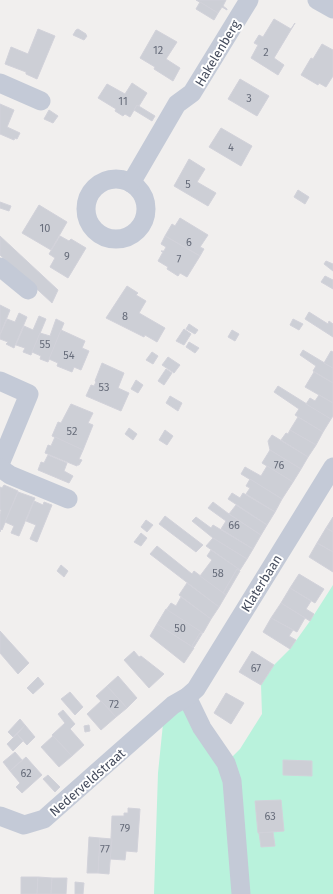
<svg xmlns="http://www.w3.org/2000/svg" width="333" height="894" font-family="'Fira Sans',sans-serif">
<rect width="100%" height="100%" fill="#f1efee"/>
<polygon fill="#b9f2dc" points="333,585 333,894 154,894 158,773 164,714 187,697 226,763 240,749 262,714 261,685 274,665 290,649 310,621"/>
<g fill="#cdcfd6" stroke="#d2d2da">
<polygon points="196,0 226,0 223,6 227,9 227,10 222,7 218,13"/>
<polygon points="200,2 218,13 214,20 196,9"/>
<polygon points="274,19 291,29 295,23 274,58 284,65 278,75 251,58 258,45 254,43 259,35 263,37"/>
<polygon points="38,29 55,36 37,79 26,74 26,72 5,64 11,47 28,54"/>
<polygon points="78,29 86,34 86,35 87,36 84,40 73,35 76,30"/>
<polygon points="156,30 177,42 166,59 180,68 173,81 154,69 155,67 140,58"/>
<polygon points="322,44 333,50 333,76 326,87 319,83 318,85 301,75 311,58 313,59"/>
<polygon points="240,79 269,96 257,116 228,99"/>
<polygon points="132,83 147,93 139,106 137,105 130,117 125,114 123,116 115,111 116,109 98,98 107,84 125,94"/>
<polygon points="0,104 14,110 7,127 20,133 17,139 15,138 14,140 0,134"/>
<polygon points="137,105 155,116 152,121 134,110"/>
<polygon points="49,110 58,116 53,123 44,119"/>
<polygon points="221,128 252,146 241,166 209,147"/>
<polygon points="189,159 205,169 197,182 216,193 208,206 174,186"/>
<polygon points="298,190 309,197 305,204 294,197"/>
<polygon points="0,202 11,206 9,211 0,208"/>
<polygon points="39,205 67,222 51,250 22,233"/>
<polygon points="180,218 208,235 200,247 204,249 200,256 165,236 172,224 175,226"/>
<polygon points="0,236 58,290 52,303 0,255"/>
<polygon points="60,236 69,241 71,239 86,248 68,278 50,267 55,258 49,254"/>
<polygon points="165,236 200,256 187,277 180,273 178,276 167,269 168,267 158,261 163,252 161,251 164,251 166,247 161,244"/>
<polygon points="326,261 333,264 333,271 324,264"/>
<polygon points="325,276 333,280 333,289 321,282"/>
<polygon points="127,286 138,293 136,295 146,301 139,313 165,328 157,342 145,335 144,337 106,318"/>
<polygon points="0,305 10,310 0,335"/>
<polygon points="309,312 328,324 329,321 333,324 333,337 305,319"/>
<polygon points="19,313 27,317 14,348 6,344 8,342 0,339 0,335 7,319 15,322"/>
<polygon points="39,316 46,319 31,355 23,352 25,348 16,345 24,326 33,330"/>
<polygon points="56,319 64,323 48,362 40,359 41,356 32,352 40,333 50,336"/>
<polygon points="293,319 303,324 299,330 290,325"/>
<polygon points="189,324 198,330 195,334 186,329"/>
<polygon points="184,329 191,334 184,345 176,341"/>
<polygon points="61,330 85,341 82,348 89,351 81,370 74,367 72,372 57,366 58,363 49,359"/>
<polygon points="232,330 239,334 235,341 228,337"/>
<polygon points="189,342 199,348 195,353 186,347"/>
<polygon points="303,350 333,368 333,383 313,371 316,366 300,355"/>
<polygon points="331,351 333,352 333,368 324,363"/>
<polygon points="152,352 158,356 153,364 146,360"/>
<polygon points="168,357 180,365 174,373 162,365"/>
<polygon points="102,363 124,373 118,388 129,393 121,411 86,396 91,385 94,386 96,382 95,381"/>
<polygon points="166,369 172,373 164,385 158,381"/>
<polygon points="314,372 333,383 333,403 305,387"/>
<polygon points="136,380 143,385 138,393 131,389"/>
<polygon points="278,386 331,419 323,432 295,415 299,409 274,392"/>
<polygon points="319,395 333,403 333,416 331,419 306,404 310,398 315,401"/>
<polygon points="170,396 182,403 178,411 166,403"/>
<polygon points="71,404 93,413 88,423 93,425 83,450 52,436 58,422 61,423"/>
<polygon points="298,417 323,432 316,445 290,430"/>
<polygon points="129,428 137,434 133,440 125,434"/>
<polygon points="165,430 173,436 167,445 159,440"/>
<polygon points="290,430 316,445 308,457 281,440 286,433 288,434"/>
<polygon points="272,435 308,457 301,469 270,450 268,441"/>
<polygon points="55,437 83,450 79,459 82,460 79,465 77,465 77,466 45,453 48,445 51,446"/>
<polygon points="270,450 301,469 293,482 262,463"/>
<polygon points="48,455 67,463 64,471 73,476 69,483 38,470 41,462 44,463"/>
<polygon points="267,466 293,482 282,499 241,474 245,467 261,476"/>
<polygon points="250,479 282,499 275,512 246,494 250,488 246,486"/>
<polygon points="4,485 18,491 2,530 1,529 0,532 0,514 1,510 0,509 0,487 2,488"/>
<polygon points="18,492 35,498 19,536 11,533 14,526 5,522"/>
<polygon points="232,493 240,498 243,493 275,512 267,525 228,499"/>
<polygon points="34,501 43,505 44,502 52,505 37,542 30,539 36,525 26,521"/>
<polygon points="213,502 229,514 261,535 253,549 221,529 226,521 208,508"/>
<polygon points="236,505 267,525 261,535 229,514"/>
<polygon points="165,516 203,545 196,552 159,524"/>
<polygon points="196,517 211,528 213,525 253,549 247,559 213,538 192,521"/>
<polygon points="333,517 333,532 326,528"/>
<polygon points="146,520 153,525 147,532 141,527"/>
<polygon points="326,528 333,532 333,552 317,543"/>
<polygon points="141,533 147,538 141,546 134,542"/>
<polygon points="213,538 247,559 240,570 206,546"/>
<polygon points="317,543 333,552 333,572 309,557"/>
<polygon points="157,546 192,574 194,571 226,595 219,607 150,554"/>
<polygon points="211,550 240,570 237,569 223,593 226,595 200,576 212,560 207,556"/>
<polygon points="61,565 68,571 64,577 57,571"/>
<polygon points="237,569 240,571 226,595 223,593"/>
<polygon points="299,574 324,589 315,603 290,588"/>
<polygon points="187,583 219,607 211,619 179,595"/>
<polygon points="290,588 311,601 306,609 314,614 310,621 281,603"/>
<polygon points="181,597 211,619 203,633 166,610 171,603 176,606"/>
<polygon points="281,603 305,618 297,632 271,618"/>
<polygon points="166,609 203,633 200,633 192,646 194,648 157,624"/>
<polygon points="271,618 293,630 289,636 296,640 290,649 263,632"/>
<polygon points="157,624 194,648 184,663 150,636"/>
<polygon points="0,631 29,663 18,674 0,653"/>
<polygon points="200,633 202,634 194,647 192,646"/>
<polygon points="134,651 139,657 141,656 164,674 149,688 124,660"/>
<polygon points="252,651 274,665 261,685 239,672"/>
<polygon points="118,676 137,698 127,708 107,686"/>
<polygon points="38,677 44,684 33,694 27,688"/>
<polygon points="107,686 127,708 116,717 96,696"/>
<polygon points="70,692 83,707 75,715 61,699"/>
<polygon points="226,693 244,703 231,724 214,713"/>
<polygon points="101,701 116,717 101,730 87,714"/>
<polygon points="63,710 75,724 70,729 84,745 72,756 52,735 65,723 58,714"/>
<polygon points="20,719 25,725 13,737 8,732"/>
<polygon points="25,725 35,737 27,745 17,734"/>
<polygon points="89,725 90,731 85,732 84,726"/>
<polygon points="17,734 23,741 13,751 7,744"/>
<polygon points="53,736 72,756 59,767 41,747"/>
<polygon points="15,752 22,760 10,771 3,762"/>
<polygon points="26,757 42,775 22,793 16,787 20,783 10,771"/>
<polygon points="283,760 312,761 312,776 283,775"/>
<polygon points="48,775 60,787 55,792 43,779"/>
<polygon points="281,800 284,831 258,833 255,801"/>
<polygon points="128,808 140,809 137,852 126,851 125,860 110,859 112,816 124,816 124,813 128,813"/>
<polygon points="273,832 275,846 261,847 259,833"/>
<polygon points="89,837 100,838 98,873 87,873"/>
<polygon points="100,838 112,839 109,874 98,873"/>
<polygon points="21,877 38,877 37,894 21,894"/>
<polygon points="38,877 52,878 51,894 37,894"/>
<polygon points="52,878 67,878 66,894 51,894"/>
<polygon points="75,882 84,883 83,894 75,894"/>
</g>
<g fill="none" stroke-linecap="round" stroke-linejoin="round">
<g stroke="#c4cad7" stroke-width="19">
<polyline points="317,0 333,9"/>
<polyline points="0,83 41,101"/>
<circle cx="116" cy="209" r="30"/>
<polyline points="131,183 177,104 192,93 249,0"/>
<polyline points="0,267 28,290"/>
<polyline points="0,381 29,394 0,464"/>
<polyline points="0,468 10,475 68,499"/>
<polyline points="187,697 202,728 226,763 232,781 241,894"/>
<polyline points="0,816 24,825 44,819 173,705 187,697 196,689 333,467"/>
</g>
</g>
<g text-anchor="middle" stroke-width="4" stroke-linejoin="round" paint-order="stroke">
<g font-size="11" fill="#676d7b">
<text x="158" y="54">12</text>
<text x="266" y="56">2</text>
<text x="249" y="102">3</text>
<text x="123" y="105">11</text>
<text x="231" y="151">4</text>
<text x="188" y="188">5</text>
<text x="45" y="232">10</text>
<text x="189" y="246">6</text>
<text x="67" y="260">9</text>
<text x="179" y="263">7</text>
<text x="125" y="320">8</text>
<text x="45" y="348">55</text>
<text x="69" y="359">54</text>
<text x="104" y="391">53</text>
<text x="72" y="435">52</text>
<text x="279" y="469">76</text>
<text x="234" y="529">66</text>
<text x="218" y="577">58</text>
<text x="180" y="632">50</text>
<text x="256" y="672">67</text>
<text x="114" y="708">72</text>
<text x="26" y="777">62</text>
<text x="270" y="820">63</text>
<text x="125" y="832">79</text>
<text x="105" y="853">77</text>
</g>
<g font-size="13" fill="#454c5d" stroke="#fff">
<text transform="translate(217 53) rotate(-59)" y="5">Hakelenberg</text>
<text transform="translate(261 583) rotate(-58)" y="5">Klaterbaan</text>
<text transform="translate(87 782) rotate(-41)" y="5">Nederveldstraat</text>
</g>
</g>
</svg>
